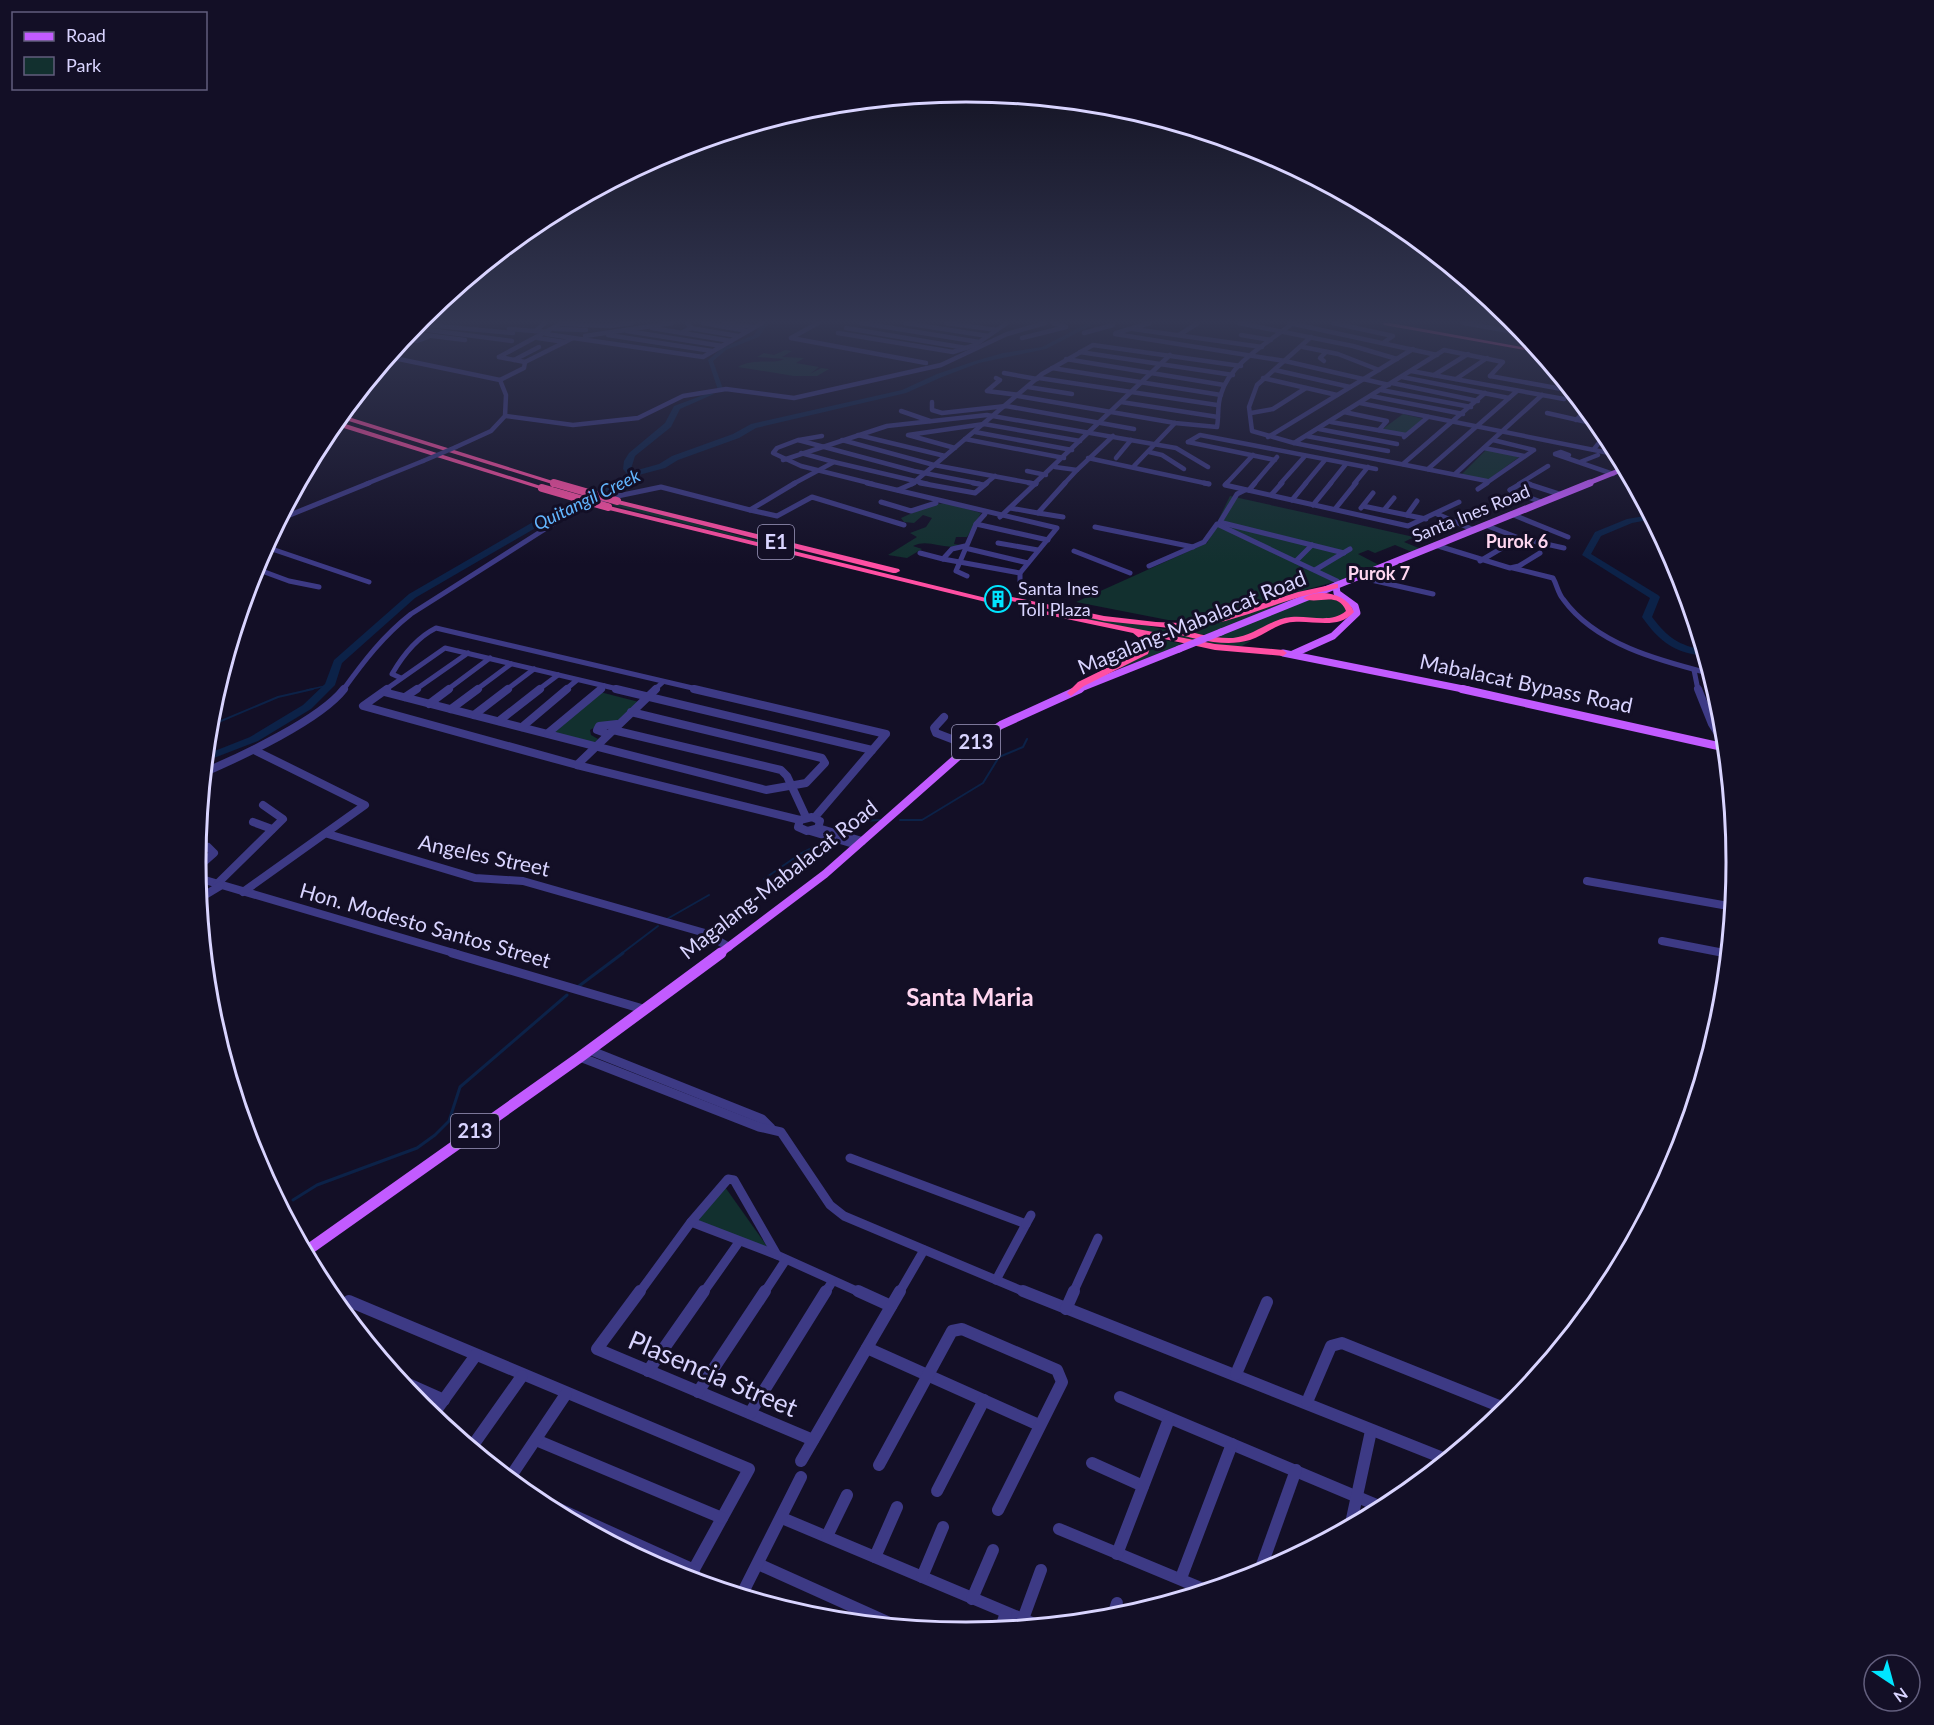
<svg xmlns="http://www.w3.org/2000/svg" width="1934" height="1725" font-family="Lato,sans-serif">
<rect width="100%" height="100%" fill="#130f26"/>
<g fill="#12302f">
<path d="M 785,350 L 792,351 L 782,357 L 804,358 L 796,363 L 819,367 L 810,374 L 821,368 L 829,369 L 817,376 L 794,376 L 738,367 C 755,357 775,365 784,359 L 757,357 L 764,353 L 774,355 Z"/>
<polygon points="1403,414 1424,419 1404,436 1380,431"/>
<polygon points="1487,449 1519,457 1485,482 1459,477"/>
<polygon points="1230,496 1414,537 1404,542 1421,549 1412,552 1395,545 1375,553 1368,550 1358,554 1379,565 1341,580 1196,621 1168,620 1076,602 1207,543"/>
<polygon points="617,502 820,558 612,505"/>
<path d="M 946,503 L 981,513 L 967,537 L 956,537 L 954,544 L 960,545 C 944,551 929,538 913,546 L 922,549 L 907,558 L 888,555 L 917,537 L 910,533 L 926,527 L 932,518 L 923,515 L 914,523 L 904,522 L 901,518 L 930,505 Z"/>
<polygon points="1317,591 1205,635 1160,626 1197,625"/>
<polygon points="1310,599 1336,600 1346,606 1346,614 1329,619 1288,617 1250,636 1229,639 1214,637"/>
<polygon points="1074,614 1104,617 1233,643 1251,641 1242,646 1227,646 1086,620"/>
<path d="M 1150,637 L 1183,644 L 1121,668 L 1119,667 C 1132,660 1156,654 1150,637 Z"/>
<polygon points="600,692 639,702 614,724 599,725 590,730 591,735 598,739 590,747 554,733"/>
<polygon points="725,1187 769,1249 697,1220"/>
</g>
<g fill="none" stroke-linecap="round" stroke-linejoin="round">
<polyline stroke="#0c2248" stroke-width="1.5" points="307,690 330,685"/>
<g stroke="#0c2248" stroke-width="2">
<polyline points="209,726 278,697 313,689"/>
<polyline points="900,820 922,820 983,783 999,757 1023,747 1027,739"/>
<polyline points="847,830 864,821 880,820"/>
<polyline points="764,879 800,854 822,843"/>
<polyline points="667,919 709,895"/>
<polyline points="621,954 658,926"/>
</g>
<g stroke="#0c2248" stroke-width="3">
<polyline points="579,986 623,953"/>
<polyline points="293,1200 317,1185 417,1148 435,1135 449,1121 460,1087 567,995"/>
</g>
<g fill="#0c2248" fill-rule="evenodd">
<polygon points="765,323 771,323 764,329 759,337 726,350 713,361 723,389 718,390 708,360 722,348 754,335 759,327"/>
<polygon points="1088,323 1096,323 1046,349 979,363 942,377 906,393 756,428 739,438 678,460 665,468 635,476 617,488 558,515 415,598 342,663 335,685 311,709 258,741 206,761 207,754 250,737 303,705 325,684 334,660 409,594 552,511 611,484 627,474 623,469 624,461 629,453 665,423 674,406 709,393 714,394 680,409 671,427 635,456 631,469 634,471 659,464 672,456 733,434 751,424 902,390 937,374 975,361 1003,353 1042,347"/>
<path d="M 1651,515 L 1653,519 L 1632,523 L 1601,536 L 1591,554 L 1658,595 L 1660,597 L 1652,617 C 1668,638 1678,645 1704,650 L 1706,656 C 1674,653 1660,642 1642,617 L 1650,598 L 1582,555 L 1595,532 L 1627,519 Z"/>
</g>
<polyline stroke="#312d47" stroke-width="8" stroke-dasharray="8 4" stroke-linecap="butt" points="990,601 1001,604"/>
<g stroke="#3d3a85" stroke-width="4.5">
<polyline points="703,323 747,331"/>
<polyline points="723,323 754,327"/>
<polyline points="861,323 979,342"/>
<polyline points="905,323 988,336"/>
<polyline points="946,323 997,330"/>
<polyline points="1239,323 1353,346 1397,359"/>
<polyline points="1289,323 1437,355"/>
<polyline points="1333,323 1393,336 1383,343"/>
<polyline points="1464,323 1526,334"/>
<polyline points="1501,323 1519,326"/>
<polyline points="416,324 513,333"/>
<polyline points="561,324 610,326 632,323"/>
<polyline points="413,328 512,341"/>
<polyline points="652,328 731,341"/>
<polyline points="690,328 738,336"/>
<polyline points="846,328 966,348"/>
<polyline points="509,329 548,332"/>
<polyline points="554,329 586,330"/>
<polyline points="1133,329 1262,347"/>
<polyline points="535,331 545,323"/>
<polyline points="627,331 722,346"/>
<polyline points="409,333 465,340"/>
<polyline points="681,333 691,328 687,323"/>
<polyline points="838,333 953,352 975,345 1007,323"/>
<polyline points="1084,333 1113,325"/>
<polyline points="1116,333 1150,323"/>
<polyline points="546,334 703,357 762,323"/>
<polyline points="1115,334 1285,361 1389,385"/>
<polyline points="608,335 712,351"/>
<polyline points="1179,335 1198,323"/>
<polyline points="1241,335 1271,340"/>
<polyline points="585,336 672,323"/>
<polyline points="1311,337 1257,385 1249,407 1252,431 1294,443 1487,481"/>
<polyline points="538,338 565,342"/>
<polyline points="791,338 926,363"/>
<polyline points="791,338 818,323"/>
<polyline points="1022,338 1066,327 1053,323"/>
<polyline points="404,339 417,341 428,337"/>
<polyline points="1303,347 1338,354 1379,370"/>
<polyline points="1080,352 1233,375"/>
<polyline points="389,357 500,380 506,395 505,416 491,431 456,447"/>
<polyline points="499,357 525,362 573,338"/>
<polyline points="499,357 562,323"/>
<polyline points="1066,359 1224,385"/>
<polyline points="514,360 539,347"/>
<polyline points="1324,361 1320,358 1326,352"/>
<polyline points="1052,368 1221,395"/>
<polyline points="1275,370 1350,387"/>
<polyline points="1411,371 1564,399"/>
<polyline points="1004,373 1037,379"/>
<polyline points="1434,375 1468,354"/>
<polyline points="1490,376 1573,391"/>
<polyline points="1402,377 1509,398"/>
<polyline points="996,378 1000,380 987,391 1019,395"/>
<polyline points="1039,378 1217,405"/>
<polyline points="1263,378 1337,395"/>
<polyline points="1456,379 1487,358"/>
<polyline points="500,380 524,368 525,362"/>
<polyline points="1392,383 1478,401"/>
<polyline points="1028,387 1072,394"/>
<polyline points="1381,390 1471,407"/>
<path d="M 1018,396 L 1175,423 L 1217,427 C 1219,416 1217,405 1221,394 C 1230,363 1269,342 1293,323"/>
<polyline points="1371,396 1463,414"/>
<polyline points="932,402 932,410 942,413 1006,406 1134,429"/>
<polyline points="1121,402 1218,417"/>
<polyline points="1360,403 1619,455"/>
<polyline points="901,411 930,421"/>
<polyline points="1344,412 1387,421 1379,430"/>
<polyline points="1251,413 1273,409 1306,388"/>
<polyline points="1547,413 1600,425"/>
<polyline points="506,416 573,425 638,418 683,396 726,389 794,398 941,365 1007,334 1045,323"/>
<polyline points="1576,420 1587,409"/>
<polyline points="1331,422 1406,435"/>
<polyline points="1319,429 1397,444"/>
<polyline points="975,432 1072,450"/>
<polyline points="858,435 945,456"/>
<polyline points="1306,436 1388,451"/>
<polyline points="1268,437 1413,349"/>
<polyline points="1404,437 1428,417"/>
<polyline points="965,439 1064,458"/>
<polyline points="799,440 822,436"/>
<polyline points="842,440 934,465 1036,484"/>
<polyline points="1188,442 1200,435 1376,469"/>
<polyline points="1188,442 1275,460"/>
<polyline points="1294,443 1444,350 1503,362 1490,376"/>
<polyline points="955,448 908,435 984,424 1080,441"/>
<polyline points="1484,448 1524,456"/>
<polyline points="1594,449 1607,433"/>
<polyline points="1149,452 1162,455 1184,469"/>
<polyline points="801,453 834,462"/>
<polyline points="1569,455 1561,452 1555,454 1613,474"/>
<polyline points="1088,458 1209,484"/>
<polyline points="1116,458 1131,440"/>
<polyline points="783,460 887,426 987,415 1176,448 1208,467"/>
<polyline points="1580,462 1598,455"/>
<polyline points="1403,464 1485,393"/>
<polyline points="1134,466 1175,423"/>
<polyline points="1055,467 1077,470 1064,484"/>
<polyline points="1428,469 1517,391"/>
<polyline points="1077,470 1113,436"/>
<polyline points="1027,471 1046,475"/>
<polyline points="1455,474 1542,395"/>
<polyline points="1523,482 1530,484"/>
<polyline points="366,484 423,461"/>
<polyline points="793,484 834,462 928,484"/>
<polyline points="873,484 801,466 773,453 777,448 798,440 914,471 980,484"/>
<polyline points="912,484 1042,374 1093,345 1241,366"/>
<polyline points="985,484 995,476"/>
<polyline points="1034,484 1170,355"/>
<polyline points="1226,484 1253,455"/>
<polyline points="1254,484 1277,457"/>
<polyline points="1280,484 1305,456"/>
<polyline points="1305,484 1325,460"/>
<polyline points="1330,484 1346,464"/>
<polyline points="1354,484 1368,467"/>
<polyline points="1485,484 1534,450 1493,440"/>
<polyline points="1519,484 1548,466"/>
</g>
<g stroke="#3d3a85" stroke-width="5">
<polyline points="795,483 750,510 777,516 812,497 904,525"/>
<polyline points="867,483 1057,528 1020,573 1020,582"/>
<polyline points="920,483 975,493 987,483"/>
<polyline points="973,483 984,485"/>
<polyline points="1029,483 1036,484"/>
<polyline points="1204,483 1209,484"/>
<polyline points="1227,483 1225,485 1408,526 1459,502"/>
<polyline points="1525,483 1559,494"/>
<polyline points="1478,489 1487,483"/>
<polyline points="898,490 914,483"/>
<polyline points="1249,490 1255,483"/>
<polyline points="1510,490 1522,483"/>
<polyline points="1510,490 1541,502"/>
<polyline points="1271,495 1282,483"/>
<polyline points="1292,500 1306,483"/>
<polyline points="881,502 911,511 936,503"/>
<polyline points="1313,505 1331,483"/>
<polyline points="1363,506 1426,519"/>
<polyline points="1010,508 1038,513"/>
<polyline points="1361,508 1373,493"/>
<polyline points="1335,509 1356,483"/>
<polyline points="1384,510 1394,498"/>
<polyline points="1437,514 1474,530"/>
<polyline points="1511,514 1568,537"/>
<polyline points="1407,515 1417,501"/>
<polyline points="1000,517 1036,483"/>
<polyline points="1063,517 1038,513 1065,483"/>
<polyline points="280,519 369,483"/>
<polyline points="1223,523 1344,553"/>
<polyline points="976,524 1048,540"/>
<polyline points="1485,525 1519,538 1564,548"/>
<polyline points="1227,526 1220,522 1237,494 1245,490"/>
<polyline points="1095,527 1193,547"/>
<polyline points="998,543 1038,550"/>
<polyline points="1435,545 1510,568 1519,566 1540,553"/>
<polyline points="266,547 369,582"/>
<polyline points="965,548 1028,563"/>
<polyline points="1074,551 1130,573"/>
<polyline points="920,553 943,559 952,549 965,546"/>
<polyline points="943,559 1020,573"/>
<polyline points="1296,561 1312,545"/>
<polyline points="1480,561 1519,538"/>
<polyline points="1149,566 1204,542 1217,524 1337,581"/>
<polyline points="254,568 289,581 319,587"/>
<path d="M 1513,568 L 1553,578 C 1557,585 1558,593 1563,599 C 1596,645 1661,661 1712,674"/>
<polyline points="1315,570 1350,549"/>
<polyline points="967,576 956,571 976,524 985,514"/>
<polyline points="1358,577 1433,594"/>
<polyline points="1694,670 1698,690"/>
<path d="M 401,678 L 392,674 C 403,655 416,638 436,628 L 701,690"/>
<path d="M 343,690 C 364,661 383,636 411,614 L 567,515 L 613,497 L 661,487 L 750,510"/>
<polyline points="385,690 445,648 622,690"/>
<polyline points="415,690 468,653"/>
<polyline points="447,690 490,658"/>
<polyline points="476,690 511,664"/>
<polyline points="506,690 534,669"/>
<polyline points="538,690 558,675"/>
<polyline points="565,690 577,680"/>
<polyline points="599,690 604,686"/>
<polyline points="654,690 663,682"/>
</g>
<g stroke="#3d3a85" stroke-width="8">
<polyline points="387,689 363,706 577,765 800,820"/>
<polyline points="616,689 872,750"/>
<polyline points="694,689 886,734 815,817"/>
<polyline points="1698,689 1712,724 1727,748"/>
<polyline points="384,692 766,790 806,783 825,763 822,758 631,712"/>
<polyline points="405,697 417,689"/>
<polyline points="429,704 449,689"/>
<polyline points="451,709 478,689"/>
<polyline points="474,715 508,689"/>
<polyline points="944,717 934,728 936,733 970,746"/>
<polyline points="499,721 540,689"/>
<polyline points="522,727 567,689"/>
<polyline points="613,730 781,770 787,776 806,817"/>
<polyline points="548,733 601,689"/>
<polyline points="608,734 597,730 599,726 617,724"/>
<polyline points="577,765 656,689"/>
<path d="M 205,772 C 242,756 320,720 344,689"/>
<polygon points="812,817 820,821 818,828 807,831 798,827 800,820"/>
<polyline points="253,822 272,829"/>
<polyline points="818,828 862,841"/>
<polyline points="810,831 857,845"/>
<polyline points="328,834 475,878 523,881 705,933 729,947"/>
<polyline points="197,868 214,853 208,847"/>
<polyline points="198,878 457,954"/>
<polyline points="1587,881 1734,907"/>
<polyline points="217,884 283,819 263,805"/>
<polyline points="243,892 365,805 254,750"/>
<polyline points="200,898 220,886"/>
<polyline points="1662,941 1729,954"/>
</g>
<g stroke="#3d3a85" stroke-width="9">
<polyline points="452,953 643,1009"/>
<polyline points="1723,953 1729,954"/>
<polyline points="589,1050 762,1119 771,1128"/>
<polyline points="580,1057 759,1127 781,1132 830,1205 844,1216 1027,1293"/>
<polyline points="850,1158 1026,1224 996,1280"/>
<polyline points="691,1222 777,1255 861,1293"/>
<polyline points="1026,1224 1031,1215"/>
<polyline points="639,1293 691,1222 728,1179 734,1180 777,1255"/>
<polyline points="703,1293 739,1242"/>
<polyline points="764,1293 785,1261"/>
<polyline points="825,1293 832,1282"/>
<polyline points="899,1293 924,1250"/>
<polyline points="1073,1293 1098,1238"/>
</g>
<g stroke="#3d3a85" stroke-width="12">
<polyline points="640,1291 597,1349 813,1440"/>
<polyline points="858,1291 891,1306"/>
<polyline points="1023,1291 1448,1460"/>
<polyline points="340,1308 349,1301 749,1469 688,1580"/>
<polyline points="1066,1309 1074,1291"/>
<polyline points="867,1348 1039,1425"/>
<polyline points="648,1371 704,1291"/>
<polyline points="1236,1374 1267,1302"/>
<polyline points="399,1380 444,1400"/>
<polyline points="698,1392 765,1291"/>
<polyline points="1120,1397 1386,1509"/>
<polyline points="1307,1402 1331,1346 1342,1343 1509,1410"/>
<polyline points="750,1413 826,1291"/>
<polyline points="432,1416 476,1355"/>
<polyline points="536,1440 722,1518"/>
<polyline points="471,1448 522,1376"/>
<polyline points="801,1461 900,1291"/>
<polyline points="1092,1463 1143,1486"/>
<polyline points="879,1465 952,1331 962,1329 1057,1370 1062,1382 998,1510"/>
<polyline points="509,1479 566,1394"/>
<polyline points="937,1491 984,1400"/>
<polyline points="528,1495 694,1570"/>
<polyline points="782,1518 1039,1626"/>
<polyline points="1350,1528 1371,1431"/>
<polyline points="1059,1529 1208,1591"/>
<polyline points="827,1536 847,1495"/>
<polyline points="1117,1554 1169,1419"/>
<polyline points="875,1557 897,1507"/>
<polyline points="758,1564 896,1626"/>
<polyline points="1258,1576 1296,1470"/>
<polyline points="922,1577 943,1527"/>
<polyline points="1181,1578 1232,1444"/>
<polyline points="741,1596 801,1477"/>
<polyline points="972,1599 993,1550"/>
<polyline points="1023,1619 1041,1570"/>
<polyline points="1112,1619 1117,1603"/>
<polyline points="1000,1630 1006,1613"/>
</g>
<polyline stroke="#c25bff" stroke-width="5" points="1586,484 1626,468"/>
<g stroke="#c25bff" stroke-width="7">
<polyline points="1221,632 1590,483"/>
<polyline points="1283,653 1468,690"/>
<polyline points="1293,654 1333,636 1357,613 1355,606 1337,593 1336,586"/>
<polyline points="1076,690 1179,649"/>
</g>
<g stroke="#c25bff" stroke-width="8">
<polyline points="1462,689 1727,748"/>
<polyline points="719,954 825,874 970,746 1001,725 1080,689"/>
</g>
<polyline stroke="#c25bff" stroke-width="11" points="305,1252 580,1057 721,953"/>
<g fill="#ff4fa3" fill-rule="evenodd">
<polygon points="1382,323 1390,323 1539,350 1542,353 1384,325"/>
<polygon points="342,415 556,482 557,483 552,484 339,418"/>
<polygon points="336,421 544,487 545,488 540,489 334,425"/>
<polygon points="614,499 899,569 900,571 896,573 893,573 614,503"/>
<polygon points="605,505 990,599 994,601 990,603 605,509"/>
<path d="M 1335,584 L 1338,584 L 1338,588 C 1321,592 1304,595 1287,601 C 1250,613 1213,629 1173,628 C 1193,632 1213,639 1233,638 C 1254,636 1270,619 1291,617 C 1309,615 1331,624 1346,611 C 1338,590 1316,606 1303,598 C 1319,588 1347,593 1354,612 C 1338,630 1314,620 1293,622 C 1277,623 1265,635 1250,640 C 1224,648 1194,638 1168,632 L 1167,630 L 1170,628 L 1104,621 L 1007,600 L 1003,598 L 1007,596 L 1104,616 L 1156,622 L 1180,623 L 1217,618 L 1298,592 Z"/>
<polygon points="1040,610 1215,644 1283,650 1287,653 1283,656 1215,650 1146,635 1152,641 1148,654 1084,686 1071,696 1067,693 1078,682 1141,651 1144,642 1133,633 1043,614 1039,612"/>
</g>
<polyline stroke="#3d3a85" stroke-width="4.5" points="423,461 456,447"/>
<polyline stroke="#c25bff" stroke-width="7" points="1179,649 1221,632"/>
<polyline stroke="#ff4fa3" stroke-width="6" points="554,483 558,484"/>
<g stroke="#ff4fa3" stroke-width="8">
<polyline points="554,483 617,501"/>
<polyline points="542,488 608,507"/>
</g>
</g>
<linearGradient id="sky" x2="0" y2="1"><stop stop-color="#0a0815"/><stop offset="0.57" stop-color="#333752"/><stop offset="1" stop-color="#333752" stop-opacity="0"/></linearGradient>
<rect width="1934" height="564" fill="url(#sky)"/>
<defs>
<symbol id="building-ring" viewBox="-11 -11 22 22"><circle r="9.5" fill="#130f26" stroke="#00e5ff" stroke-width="1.5"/><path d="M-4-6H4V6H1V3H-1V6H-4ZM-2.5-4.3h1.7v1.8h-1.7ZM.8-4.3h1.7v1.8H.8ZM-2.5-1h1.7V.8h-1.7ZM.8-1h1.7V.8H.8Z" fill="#00e5ff"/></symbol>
</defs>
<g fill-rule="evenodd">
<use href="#building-ring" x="983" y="584" width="30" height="30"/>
</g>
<g text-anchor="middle" stroke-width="6" stroke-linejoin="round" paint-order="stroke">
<g font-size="18" font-style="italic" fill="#62b6ff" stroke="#130f26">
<text transform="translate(587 500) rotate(-26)" y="6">Quitangil Creek</text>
</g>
<g font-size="18" fill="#d9d4ff" stroke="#130f26">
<text transform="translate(1471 514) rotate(-22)" y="6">Santa Ines Road</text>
</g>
<g font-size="18" font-weight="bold" fill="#ffd6f0" stroke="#130f26">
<text x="1517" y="548">Purok 6</text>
<text x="1379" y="580">Purok 7</text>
</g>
<g font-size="18" fill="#d9d4ff" stroke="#130f26" text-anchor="start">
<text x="1018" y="595">Santa Ines<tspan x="1018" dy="21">Toll Plaza</tspan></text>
</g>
<g fill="#130f26" stroke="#9e99be" stroke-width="1.5">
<rect x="758" y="525" width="36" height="34" rx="4.5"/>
<rect x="952" y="725" width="48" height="34" rx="4.5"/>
<rect x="451" y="1114" width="48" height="34" rx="4.5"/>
</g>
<g font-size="20" font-weight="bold" fill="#d9d4ff">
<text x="776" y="549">E1</text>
<text x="976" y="749">213</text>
<text x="475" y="1138">213</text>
</g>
<g font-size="21" fill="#d9d4ff" stroke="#130f26">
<text transform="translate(1192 623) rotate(-22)" y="7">Magalang-Mabalacat Road</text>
<text transform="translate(1526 684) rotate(12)" y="7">Mabalacat Bypass Road</text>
<text transform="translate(484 856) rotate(12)" y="7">Angeles Street</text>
<text transform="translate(779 880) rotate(-38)" y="7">Magalang-Mabalacat Road</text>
<text transform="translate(425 926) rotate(16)" y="7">Hon. Modesto Santos Street</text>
</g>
<g font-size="24" font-weight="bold" fill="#ffd6f0" stroke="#130f26">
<text x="970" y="1006">Santa Maria</text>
</g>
<g font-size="26" fill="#d9d4ff" stroke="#130f26">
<text transform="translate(713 1374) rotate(23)" y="9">Plasencia Street</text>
</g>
</g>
<path d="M0 0H1934V1725H0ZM206 862a760 760 0 1 1 1520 0a760 760 0 1 1-1520 0Z" fill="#130f26" fill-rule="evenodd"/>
<path fill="none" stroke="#d9d4ff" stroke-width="3" d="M206 862a760 760 0 1 1 1520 0a760 760 0 1 1-1520 0Z"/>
<rect x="12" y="12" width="195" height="78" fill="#130f26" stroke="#625e7d" stroke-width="1.5"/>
<rect x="24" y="32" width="30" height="9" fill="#c25bff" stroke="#625e7d" stroke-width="1.5"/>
<text x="66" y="42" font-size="18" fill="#d9d4ff">Road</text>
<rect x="24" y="57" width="30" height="18" fill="#12302f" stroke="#625e7d" stroke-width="1.5"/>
<text x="66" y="72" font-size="18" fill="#d9d4ff">Park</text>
<g transform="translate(1892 1683) rotate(144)"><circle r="28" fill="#130f26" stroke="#625e7d" stroke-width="1.5"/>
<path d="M0-4.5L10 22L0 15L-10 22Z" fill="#00e5ff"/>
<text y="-9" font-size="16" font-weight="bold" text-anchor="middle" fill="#d9d4ff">N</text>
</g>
</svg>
